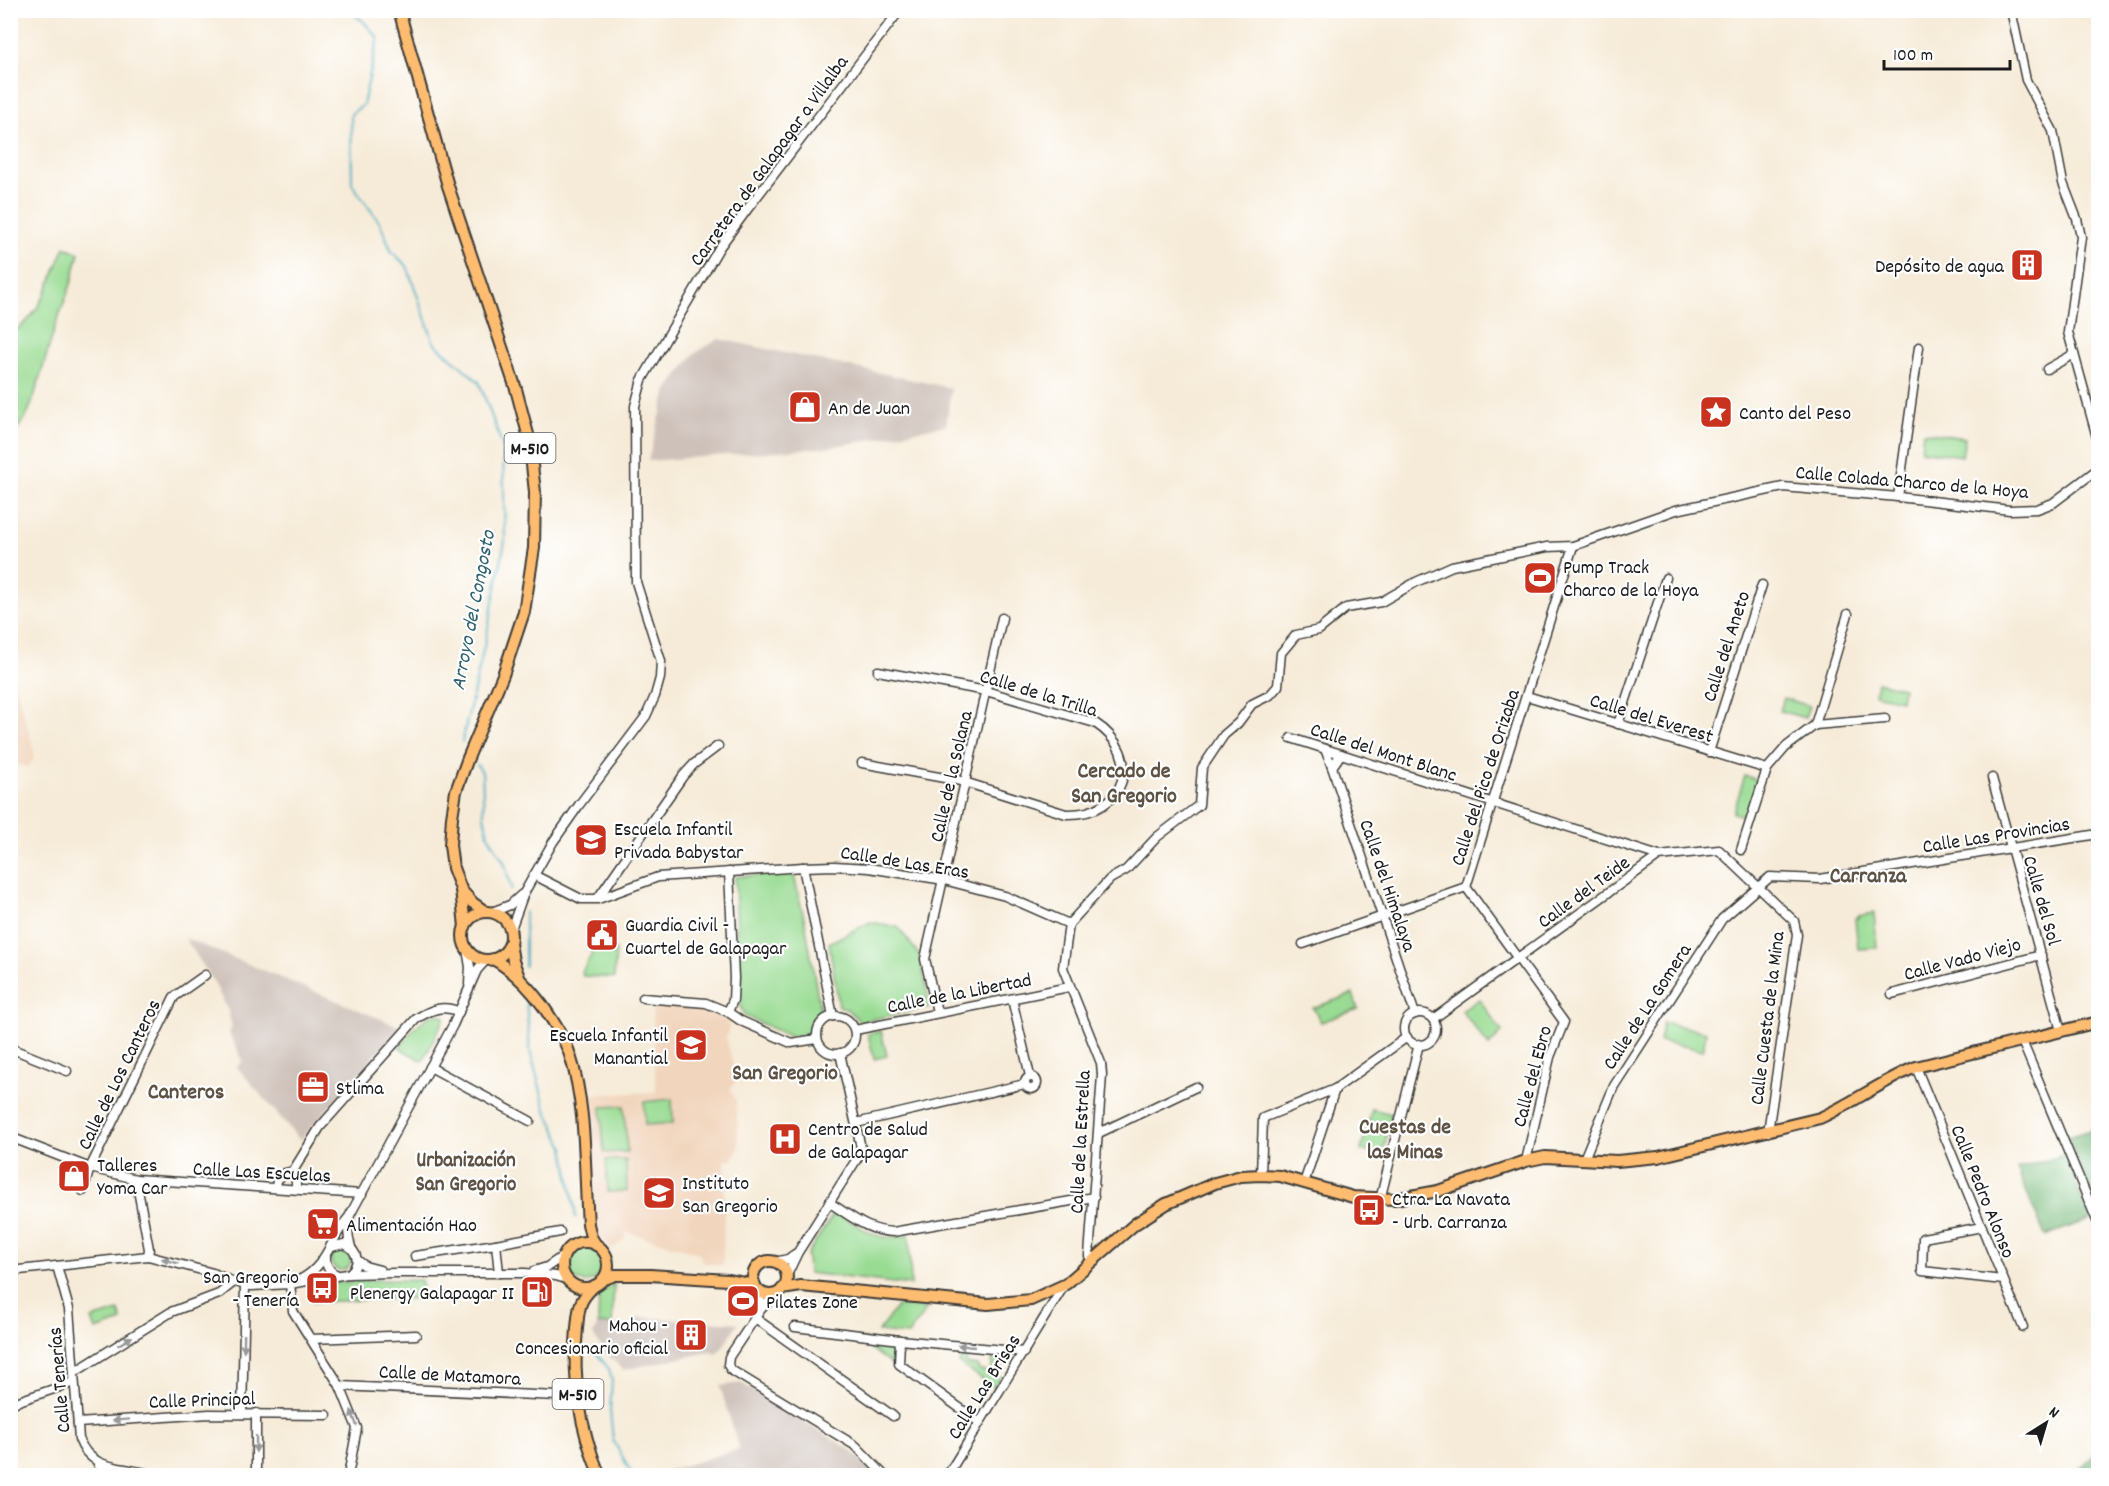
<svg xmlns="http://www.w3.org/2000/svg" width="2109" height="1486" font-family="Dekko,sans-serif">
<rect width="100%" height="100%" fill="#fff"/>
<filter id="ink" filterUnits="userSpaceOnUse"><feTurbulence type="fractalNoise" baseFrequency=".0167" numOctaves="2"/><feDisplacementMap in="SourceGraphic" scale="12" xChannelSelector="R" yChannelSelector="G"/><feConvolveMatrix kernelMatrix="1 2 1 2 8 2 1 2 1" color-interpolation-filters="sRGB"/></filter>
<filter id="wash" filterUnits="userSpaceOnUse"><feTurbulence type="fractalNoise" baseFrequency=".008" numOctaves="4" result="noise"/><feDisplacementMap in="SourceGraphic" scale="24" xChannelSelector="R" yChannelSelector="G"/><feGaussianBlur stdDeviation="1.35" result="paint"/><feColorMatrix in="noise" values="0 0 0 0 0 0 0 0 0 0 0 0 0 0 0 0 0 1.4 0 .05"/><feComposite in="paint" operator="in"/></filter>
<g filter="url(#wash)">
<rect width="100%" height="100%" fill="#f6ebd8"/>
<g fill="#f1d5bd">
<polygon points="10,667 34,750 34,759 28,767 11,763"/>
<polygon points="670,1004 696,1008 728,1021 729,1028 726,1037 737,1080 730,1089 736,1101 739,1148 731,1160 725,1161 723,1265 703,1263 699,1253 626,1232 625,1239 612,1249 597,1232 596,1226 588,1095 656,1092 652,1005"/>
</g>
<g fill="#cec1ba">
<polygon points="719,339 951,388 946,425 831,447 648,461 667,390 694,354"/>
<polygon points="185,938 400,1027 300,1140 237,1067 243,1061 229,1033 232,1027 228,1011 214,982"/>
<polygon points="637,1317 738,1323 718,1354 710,1352 623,1370 601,1348 593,1334 598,1324 636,1327"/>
<polygon points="741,1383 852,1451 876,1475 653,1475 739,1449 720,1386"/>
</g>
<g fill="#99db93" stroke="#5a7c58" stroke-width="1.5">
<path d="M 65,247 L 79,253 L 71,284 L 56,324 L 33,400 L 26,417 L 11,438 L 11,333 C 41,318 52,276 65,247 Z"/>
<polygon points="1923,432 1965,438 1962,456 1921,450"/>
<polygon points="1877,682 1903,688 1901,700 1875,694"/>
<polygon points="1784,698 1809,706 1805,718 1780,711"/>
<polygon points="1745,776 1759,780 1747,817 1733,813"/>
<polygon points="793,872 805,922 820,1009 807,1034 791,1037 745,1016 740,1006 735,877"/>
<polygon points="1874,913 1877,948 1858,949 1855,918 1859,918 1858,916"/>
<polygon points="870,922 898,927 920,956 930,1007 860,1022 848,1010 839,1006 829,943"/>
<polygon points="595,948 616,950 614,978 583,976 582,972"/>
<polygon points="1353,994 1358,1009 1321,1022 1313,1008"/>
<polygon points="1479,999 1502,1032 1489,1046 1462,1011"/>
<polygon points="432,1014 438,1014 445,1017 423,1061 399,1048 414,1028"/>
<polygon points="1663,1022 1706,1032 1703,1050 1659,1041"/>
<polygon points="881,1031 887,1056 874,1059 868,1034"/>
<polygon points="672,1099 673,1123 645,1125 644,1102"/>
<polygon points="624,1106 627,1152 604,1153 601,1107"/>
<polygon points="1372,1109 1392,1114 1382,1156 1361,1150"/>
<polygon points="606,1160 626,1160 627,1191 608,1192"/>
<path d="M 836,1214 C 863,1225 876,1246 909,1234 L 911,1285 L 808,1273 L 807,1254 L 833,1215 Z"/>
<circle cx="585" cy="1265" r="17"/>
<circle cx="341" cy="1260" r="10"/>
<polygon points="372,1280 421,1280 422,1298 313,1302 312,1290 331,1287 334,1283"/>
<polygon points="614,1284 612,1325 598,1324 599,1294"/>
<polygon points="898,1305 927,1308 908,1335 878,1332"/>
<polygon points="119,1311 122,1321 96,1330 92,1319"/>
<polygon points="855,1338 893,1344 893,1365"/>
<polygon points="993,1356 1007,1357 997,1375 1000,1378 994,1387 959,1363 962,1358 967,1358 966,1364 978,1366 978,1370 991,1373"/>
</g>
<g fill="#7abb7d" stroke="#4b6c4c" stroke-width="1.5">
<polygon points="2098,1128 2098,1212 2068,1137"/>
<polygon points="2064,1155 2091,1219 2045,1236 2017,1169"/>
<polygon points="2098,1451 2098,1475 2073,1475 2074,1474"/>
</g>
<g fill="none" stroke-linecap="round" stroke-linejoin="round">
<g stroke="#40a9c0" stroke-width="2">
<polyline points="348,10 364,22 378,38 363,105 351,114 352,184 380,223 392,252 407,266 434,343 479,382 503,447 505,541 486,638 462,742"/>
<polyline points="477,765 482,772 484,816 488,835 504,862 512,890"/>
<polyline points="525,966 525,912"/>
<polyline points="526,1000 530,1051 546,1110 564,1147 576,1217"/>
<polyline points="597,1354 609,1369 612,1380 610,1411 613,1440 633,1476"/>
</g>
</g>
</g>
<g filter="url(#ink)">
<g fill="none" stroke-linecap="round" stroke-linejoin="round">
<defs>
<g id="minor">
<polyline points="2011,10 2026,80 2053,131 2063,183 2077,219 2081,237 2068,332 2098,441"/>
<polyline points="2047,369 2074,354"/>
<polyline points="1898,497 1919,347"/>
<polyline points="1527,696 1767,769"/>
<polyline points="1618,724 1666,578"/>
<polyline points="1815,725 1885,719"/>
<polyline points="1291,738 1659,856"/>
<polyline points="1325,749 1332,767 1341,754"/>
<polyline points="1709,752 1762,585"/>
<path d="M 862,763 L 961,781 L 1066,814 C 1126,816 1145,755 1095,723 L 986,691 L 878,671"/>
<polyline points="1332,767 1415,1014"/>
<polyline points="1992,778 2061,1031"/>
<polyline points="1741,850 1767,769 1786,747 1815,725 1848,614"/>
<polyline points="803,867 833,1016"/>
<polyline points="534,875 581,899 598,899 658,877 803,867 834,866 869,868 944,880 1005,896 1069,924"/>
<polyline points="1466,887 1564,1022 1550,1057 1526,1161"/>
<polyline points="598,898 683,776 694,764 718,746"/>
<polyline points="492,912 510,905 521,895"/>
<polyline points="1069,924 1110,879 1126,870 1157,837 1199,805 1202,768 1224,735 1238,723 1252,704 1270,695 1278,686 1281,653 1296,635 1319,630 1346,608 1381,602 1416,582 1452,566 1547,547 1573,546 1676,510 1783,487 1898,497 2010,510 2037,509 2053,503 2098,469"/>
<polyline points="1069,924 1063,968 1101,1063 1102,1075 1089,1256 1093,1261"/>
<polyline points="511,929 524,893 553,842 579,805 646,716 655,696 660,678 661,661 636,582 635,406 642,380 719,248 749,207 900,10"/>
<polyline points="1303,944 1466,887 1573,546"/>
<polyline points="467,949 470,967 469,984"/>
<polyline points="1892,994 2041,955"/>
<polyline points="643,998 706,1003 728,1012 733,1000 734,978 729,872"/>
<polyline points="1012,999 1030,1076"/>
<polyline points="728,1012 741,1021 791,1043 817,1039"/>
<polyline points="937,1012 925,959 1002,618"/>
<circle cx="1420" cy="1029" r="16"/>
<circle cx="836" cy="1035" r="19"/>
<polyline points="1433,1019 1659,856 1719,850 1794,921 1797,935 1768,1132"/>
<polyline points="855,1030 1069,987"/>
<polyline points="2022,1041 2098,1223"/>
<polyline points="10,1048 67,1071"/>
<polyline points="430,1067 530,1121"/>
<polyline points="1916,1067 2023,1327"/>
<circle cx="1031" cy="1083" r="6"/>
<polyline points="856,1123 1025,1084"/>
<polyline points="1099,1133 1196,1087"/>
<polyline points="10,1137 90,1168 136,1179 362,1194"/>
<polyline points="1584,1159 1614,1086 1722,919 1770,877 1820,879 2098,834"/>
<polyline points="293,1171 296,1179 296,1189"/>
<polyline points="1261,1175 1263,1118 1335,1089 1407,1037"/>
<polyline points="136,1179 149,1249 148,1256"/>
<polyline points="1304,1183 1335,1089"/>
<path d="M 276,1188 L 277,1180 L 285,1173 L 293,1171 L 320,1127 L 416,1019 C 430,1010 443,1004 459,1012"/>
<polyline points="83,1191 90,1168 174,997 205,975"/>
<polyline points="1380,1200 1419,1044"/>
<path d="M 830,1203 C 851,1216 867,1231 893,1232 L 1094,1197"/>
<polyline points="1982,1227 1923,1238 1922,1271 2003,1280"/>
<polyline points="496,1244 499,1273"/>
<path d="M 331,1247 L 344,1244 C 359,1251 361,1265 348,1274"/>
<path d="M 351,1247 C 347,1236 347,1227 350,1215 L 453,1025 L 477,970 L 486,960"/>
<path d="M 326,1256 C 325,1266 329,1272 338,1275"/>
<polyline points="415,1256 496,1244 560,1232"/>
<polyline points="357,1260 365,1266 380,1270"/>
<polyline points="775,1262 788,1259 795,1254"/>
<path d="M 57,1266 L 69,1309 L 79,1439 C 91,1473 126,1465 155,1476"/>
<polyline points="10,1271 148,1256 213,1273 234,1282 252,1286 290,1284 347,1274 395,1273 525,1273 556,1276 566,1279"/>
<polyline points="534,1271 547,1267 563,1256"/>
<polyline points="787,1275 798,1252 860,1154 861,1148 840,1053"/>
<path d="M 301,1279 C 327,1266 331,1237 349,1217"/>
<polyline points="290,1284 293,1311 340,1386 357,1428 348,1476"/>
<polyline points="759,1290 761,1309 778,1292"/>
<polyline points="761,1309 729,1357 728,1365 731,1370 856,1446 885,1476"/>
<polyline points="755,1318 893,1416"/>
<polyline points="795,1327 900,1340 1024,1352"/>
<polyline points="311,1339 416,1335"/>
<polyline points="900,1340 899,1364 979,1422"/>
<polyline points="75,1372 171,1312 219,1294 234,1282"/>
<polyline points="340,1386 558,1396"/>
<polyline points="10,1404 74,1382"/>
<polyline points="242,1414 245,1285"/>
<polyline points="78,1423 209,1414 327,1415"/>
<polyline points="98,1464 105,1476"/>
<polyline points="256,1476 256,1413"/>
<polyline points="947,1476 1065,1284"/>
</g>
<g id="major">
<polyline points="399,10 448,186 516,389 529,438 535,492 534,548 524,612 503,675 468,758 456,791 452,817 450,845 453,868 461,889 465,927"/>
<polyline points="461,890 473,903 486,912"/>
<circle cx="487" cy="936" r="24"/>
<polyline points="510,943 513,961 519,977"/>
<path d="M 493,959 C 514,971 529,987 543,1006 C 553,1021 564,1037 570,1055 C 587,1108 584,1169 588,1224 L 591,1237 L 596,1245"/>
<circle cx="585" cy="1265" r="23"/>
<circle cx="770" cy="1278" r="17"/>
<polyline points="602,1280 615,1275 650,1275 728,1280 755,1285"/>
<path d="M 594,1286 C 589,1291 585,1295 582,1301 C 578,1309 578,1319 577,1328 C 572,1379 580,1429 600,1476"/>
<path d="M 782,1289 L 801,1286 L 988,1304 L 1031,1300 L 1066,1284 L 1135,1224 L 1166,1204 L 1215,1183 L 1241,1176 L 1261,1175 L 1280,1176 L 1353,1197 L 1395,1199 L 1438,1191 L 1526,1161 L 1545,1157 L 1617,1161 L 1658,1157 L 1820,1118 C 1853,1103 1882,1081 1916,1067 L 2098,1022"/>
</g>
</defs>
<use href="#minor" stroke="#3d3b38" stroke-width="11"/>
<use href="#major" stroke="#3d3b38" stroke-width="14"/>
<use href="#minor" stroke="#fff" stroke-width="8"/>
<use href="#major" stroke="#fdbc70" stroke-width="10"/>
</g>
<defs><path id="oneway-solid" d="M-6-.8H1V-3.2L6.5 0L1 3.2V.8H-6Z" transform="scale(1.5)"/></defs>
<g fill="#999">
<use href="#oneway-solid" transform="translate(170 1261) rotate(-164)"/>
<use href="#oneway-solid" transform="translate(125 1341) rotate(-31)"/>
<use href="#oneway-solid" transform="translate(244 1343) rotate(91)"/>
<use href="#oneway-solid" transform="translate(966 1346) rotate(-174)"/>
<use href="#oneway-solid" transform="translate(354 1418) rotate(-110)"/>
<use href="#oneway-solid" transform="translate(121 1420) rotate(176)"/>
<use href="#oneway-solid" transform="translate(256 1444) rotate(91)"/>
</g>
</g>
<defs>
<symbol id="building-square" viewBox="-11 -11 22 22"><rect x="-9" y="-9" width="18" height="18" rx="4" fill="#c8321e" stroke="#fff"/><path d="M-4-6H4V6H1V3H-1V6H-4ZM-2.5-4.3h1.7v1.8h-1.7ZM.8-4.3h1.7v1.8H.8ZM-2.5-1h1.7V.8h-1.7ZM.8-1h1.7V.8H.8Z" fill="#fff"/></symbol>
<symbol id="shop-square" viewBox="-11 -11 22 22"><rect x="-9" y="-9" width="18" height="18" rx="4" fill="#c8321e" stroke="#fff"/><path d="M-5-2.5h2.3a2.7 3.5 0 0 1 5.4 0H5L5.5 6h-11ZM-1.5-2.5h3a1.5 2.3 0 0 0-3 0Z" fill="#fff"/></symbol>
<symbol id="sight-square" viewBox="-11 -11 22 22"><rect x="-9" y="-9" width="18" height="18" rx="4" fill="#c8321e" stroke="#fff"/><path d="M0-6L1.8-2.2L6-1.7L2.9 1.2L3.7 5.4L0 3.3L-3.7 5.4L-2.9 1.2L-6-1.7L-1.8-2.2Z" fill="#fff"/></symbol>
<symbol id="stadium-square" viewBox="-11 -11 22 22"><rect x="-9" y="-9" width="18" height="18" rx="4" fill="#c8321e" stroke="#fff"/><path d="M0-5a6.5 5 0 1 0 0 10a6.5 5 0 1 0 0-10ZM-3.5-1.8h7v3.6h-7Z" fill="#fff"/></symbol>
<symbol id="school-square" viewBox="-11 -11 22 22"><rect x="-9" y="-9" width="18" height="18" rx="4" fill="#c8321e" stroke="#fff"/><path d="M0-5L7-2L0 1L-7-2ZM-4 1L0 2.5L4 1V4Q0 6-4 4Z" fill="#fff"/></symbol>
<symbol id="civic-square" viewBox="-11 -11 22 22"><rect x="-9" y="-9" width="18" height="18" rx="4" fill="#c8321e" stroke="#fff"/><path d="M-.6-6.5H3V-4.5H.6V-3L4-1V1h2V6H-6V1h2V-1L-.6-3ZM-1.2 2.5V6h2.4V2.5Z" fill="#fff"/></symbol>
<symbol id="office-square" viewBox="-11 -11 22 22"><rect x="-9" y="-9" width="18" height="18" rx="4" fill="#c8321e" stroke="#fff"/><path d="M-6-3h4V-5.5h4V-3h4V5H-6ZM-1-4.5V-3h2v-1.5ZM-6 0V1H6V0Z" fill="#fff"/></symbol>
<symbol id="hospital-square" viewBox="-11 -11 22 22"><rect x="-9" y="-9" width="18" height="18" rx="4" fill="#c8321e" stroke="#fff"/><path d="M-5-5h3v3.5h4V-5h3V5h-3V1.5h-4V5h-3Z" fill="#fff"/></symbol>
<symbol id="bus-square" viewBox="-11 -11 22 22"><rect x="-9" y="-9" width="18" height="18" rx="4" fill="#c8321e" stroke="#fff"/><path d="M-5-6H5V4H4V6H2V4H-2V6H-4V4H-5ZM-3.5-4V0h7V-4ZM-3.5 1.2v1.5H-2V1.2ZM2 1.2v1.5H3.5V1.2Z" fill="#fff"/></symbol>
<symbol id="supermarket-square" viewBox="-11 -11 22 22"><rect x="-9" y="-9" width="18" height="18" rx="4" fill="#c8321e" stroke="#fff"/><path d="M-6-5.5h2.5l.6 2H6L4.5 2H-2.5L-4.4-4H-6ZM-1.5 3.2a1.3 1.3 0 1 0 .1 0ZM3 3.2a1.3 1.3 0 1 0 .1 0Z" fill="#fff"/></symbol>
<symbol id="fuel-square" viewBox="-11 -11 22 22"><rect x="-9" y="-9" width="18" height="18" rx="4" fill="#c8321e" stroke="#fff"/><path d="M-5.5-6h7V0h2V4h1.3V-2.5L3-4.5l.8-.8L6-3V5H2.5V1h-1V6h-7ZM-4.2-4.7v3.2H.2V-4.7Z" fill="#fff"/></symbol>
</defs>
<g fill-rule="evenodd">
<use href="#building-square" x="2008" y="246" width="38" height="38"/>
<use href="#shop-square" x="786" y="388" width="38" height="38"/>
<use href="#sight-square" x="1697" y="393" width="38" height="38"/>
<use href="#stadium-square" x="1521" y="559" width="38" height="38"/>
<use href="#school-square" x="572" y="821" width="38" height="38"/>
<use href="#civic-square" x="583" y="916" width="38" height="38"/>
<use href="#school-square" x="672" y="1026" width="38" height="38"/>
<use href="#office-square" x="294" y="1068" width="38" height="38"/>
<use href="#hospital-square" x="766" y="1120" width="38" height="38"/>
<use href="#shop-square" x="55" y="1157" width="38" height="38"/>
<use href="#school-square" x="640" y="1174" width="38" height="38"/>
<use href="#bus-square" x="1350" y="1191" width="38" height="38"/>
<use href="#supermarket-square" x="304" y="1205" width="38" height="38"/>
<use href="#bus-square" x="303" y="1269" width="38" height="38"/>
<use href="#fuel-square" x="518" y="1273" width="38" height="38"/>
<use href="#stadium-square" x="724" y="1282" width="38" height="38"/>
<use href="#building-square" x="672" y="1316" width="38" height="38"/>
</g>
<g text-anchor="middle" stroke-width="4.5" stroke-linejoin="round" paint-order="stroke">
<g fill="#fff" stroke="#606060" stroke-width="1.5">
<rect x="504.5" y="433" width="51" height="30" rx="4.5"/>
<rect x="552.5" y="1379" width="51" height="30" rx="4.5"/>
</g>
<g font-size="18" font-weight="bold" fill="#1c1c1c">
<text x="530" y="454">M-510</text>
<text x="578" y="1400">M-510</text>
</g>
<g font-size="20" fill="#1c1c1c" stroke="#fff">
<text transform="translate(768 160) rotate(-54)" y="7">Carretera de Galapagar a Villalba</text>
<text transform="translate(1912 481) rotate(5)" y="7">Calle Colada Charco de la Hoya</text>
<text transform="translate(1725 646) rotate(-72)" y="7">Calle del Aneto</text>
<text transform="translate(1039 692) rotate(17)" y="7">Calle de la Trilla</text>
<text transform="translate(1652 717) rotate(17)" y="7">Calle del Everest</text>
<text transform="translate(1384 751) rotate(18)" y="7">Calle del Mont Blanc</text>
<text transform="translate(950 776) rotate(-77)" y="7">Calle de la Solana</text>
<text transform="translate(1484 777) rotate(-72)" y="7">Calle del Pico de Orizaba</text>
<text transform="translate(1996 834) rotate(-9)" y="7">Calle Las Provincias</text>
<text transform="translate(905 861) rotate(9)" y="7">Calle de Las Eras</text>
<text transform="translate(1389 885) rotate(71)" y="7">Calle del Himalaya</text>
<text transform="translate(1583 891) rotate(-36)" y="7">Calle del Teide</text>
<text transform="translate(2043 900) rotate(74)" y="7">Calle del Sol</text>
<text transform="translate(1962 958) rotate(-15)" y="7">Calle Vado Viejo</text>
<text transform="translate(959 992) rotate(-11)" y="7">Calle de la Libertad</text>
<text transform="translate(1646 1006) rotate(-57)" y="7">Calle de La Gomera</text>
<text transform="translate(1766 1018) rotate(-83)" y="7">Calle Cuesta de la Mina</text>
<text transform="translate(118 1074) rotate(-64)" y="7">Calle de Los Canteros</text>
<text transform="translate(1531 1076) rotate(-75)" y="7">Calle del Ebro</text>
<text transform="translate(1079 1142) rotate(-87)" y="7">Calle de la Estrella</text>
<text transform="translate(262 1171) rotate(3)" y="7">Calle Las Escuelas</text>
<text transform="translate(1984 1191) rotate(68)" y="7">Calle Pedro Alonso</text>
<text transform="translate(450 1374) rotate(3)" y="7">Calle de Matamora</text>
<text transform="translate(58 1380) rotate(-95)" y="7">Calle Tenerías</text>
<text transform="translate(983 1386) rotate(-58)" y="7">Calle Las Brisas</text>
<text transform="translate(202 1399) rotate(-2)" y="7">Calle Principal</text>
</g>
<g font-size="20" fill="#1c1c1c" stroke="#fff" text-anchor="start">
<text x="2004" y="272" text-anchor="end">Depósito de agua</text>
<text x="828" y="414">An de Juan</text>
<text x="1739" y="419">Canto del Peso</text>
<text x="1563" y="573">Pump Track<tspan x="1563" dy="23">Charco de la Hoya</tspan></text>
<text x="614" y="835">Escuela Infantil<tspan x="614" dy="23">Privada Babystar</tspan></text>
<text x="625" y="931">Guardia Civil -<tspan x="625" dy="23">Cuartel de Galapagar</tspan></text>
<text x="668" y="1041" text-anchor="end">Escuela Infantil<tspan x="668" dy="23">Manantial</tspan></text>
<text x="336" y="1094">Stlima</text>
<text x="808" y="1135">Centro de Salud<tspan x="808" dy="23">de Galapagar</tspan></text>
<text x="97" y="1171">Talleres<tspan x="97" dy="23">Yoma Car</tspan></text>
<text x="682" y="1189">Instituto<tspan x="682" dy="23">San Gregorio</tspan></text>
<text x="1392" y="1205">Ctra. La Navata<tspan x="1392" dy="23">- Urb. Carranza</tspan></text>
<text x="346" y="1231">Alimentación Hao</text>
<text x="299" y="1283" text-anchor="end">San Gregorio<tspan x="299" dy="23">- Tenería</tspan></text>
<text x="514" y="1299" text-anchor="end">Plenergy Galapagar II</text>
<text x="766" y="1308">Pilates Zone</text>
<text x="668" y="1331" text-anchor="end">Mahou -<tspan x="668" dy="23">Concesionario oficial</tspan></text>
</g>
<g font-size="21" font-style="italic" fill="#2e626e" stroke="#fff">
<text transform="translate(472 610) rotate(-79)" y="7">Arroyo del Congosto</text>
</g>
<g font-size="21" font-weight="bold" fill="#5d5244" stroke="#fff">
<text x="466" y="1166">Urbanización<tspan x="466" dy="24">San Gregorio</tspan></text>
</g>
<g font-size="22" font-weight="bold" fill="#5d5244" stroke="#fff">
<text x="1124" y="777">Cercado de<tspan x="1124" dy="25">San Gregorio</tspan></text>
<text x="1868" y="882">Carranza</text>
<text x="785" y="1079">San Gregorio</text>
<text x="186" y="1098">Canteros</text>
<text x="1405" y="1133">Cuestas de<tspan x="1405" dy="25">las Minas</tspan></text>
</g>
</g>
<rect width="2109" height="1486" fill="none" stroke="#fff" stroke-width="36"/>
<g transform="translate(2046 1423) rotate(37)" stroke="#ffffff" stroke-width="4.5" paint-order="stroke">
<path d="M0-4.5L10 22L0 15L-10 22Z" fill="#1c1c1c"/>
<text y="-9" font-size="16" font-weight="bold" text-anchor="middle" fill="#1c1c1c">N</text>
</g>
<path d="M1884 60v9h126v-9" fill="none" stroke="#1c1c1c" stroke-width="3"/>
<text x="1893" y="60" font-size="18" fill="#1c1c1c" stroke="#ffffff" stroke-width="4.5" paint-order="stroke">100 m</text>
</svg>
